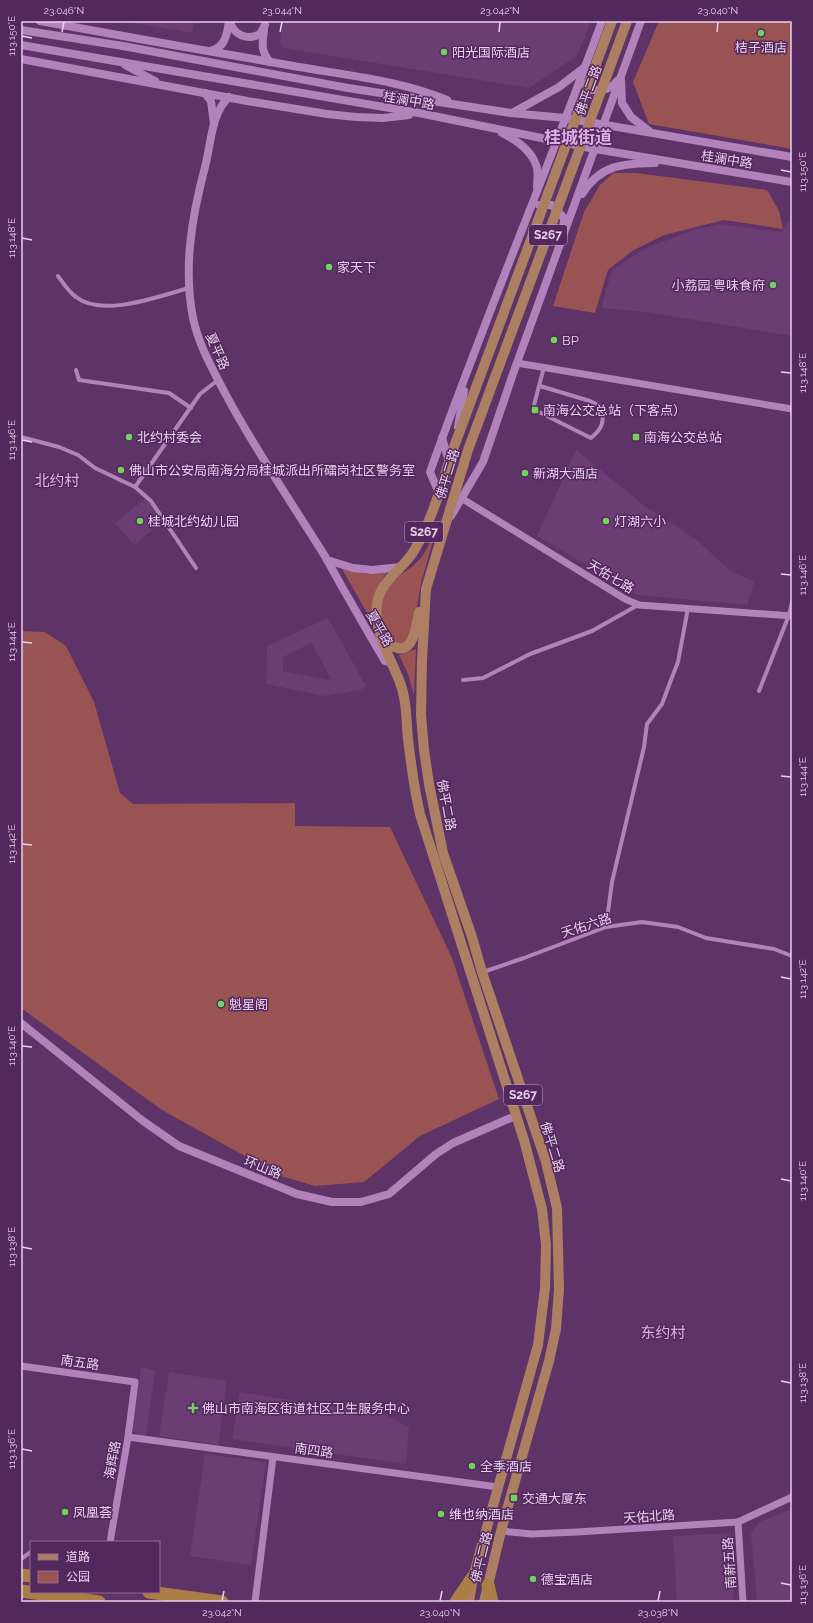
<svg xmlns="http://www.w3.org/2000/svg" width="813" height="1623" font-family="Raleway,'Noto Sans SC',sans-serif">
<rect width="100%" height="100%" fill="#5e3367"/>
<g fill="#6c3c75" fill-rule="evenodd">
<polygon points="123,21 194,21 192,33"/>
<polygon points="283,21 591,21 577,56 529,88 284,48 280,42"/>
<polygon points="788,222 792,223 792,336 646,312 601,308 612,270 644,249 696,229 720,224 782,232"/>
<polygon points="576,450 646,507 697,540 729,570 754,582 747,605 638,595 537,536"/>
<polygon points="146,498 164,520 134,545 115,523"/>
<path d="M 328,618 L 366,686 L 360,690 L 324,696 L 266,684 L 267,646 ZM 311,643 L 331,678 L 328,680 L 283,671 L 283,657 Z"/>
<polygon points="141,1367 155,1370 146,1437 136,1434 132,1428"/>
<polygon points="169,1372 227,1381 218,1445 159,1436"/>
<polygon points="240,1392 385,1415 409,1427 406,1464 232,1439"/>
<polygon points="205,1454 266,1462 251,1565 190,1556"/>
<polygon points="792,1509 792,1602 757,1602 751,1533 759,1522"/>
<polygon points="730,1533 734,1602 677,1602 673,1536"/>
</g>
<g fill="#9a5353">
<polygon points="659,21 792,21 792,149 649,124 633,82"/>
<polygon points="613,173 636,173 767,190 779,211 783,229 724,220 664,235 632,251 608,270 595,313 553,306 584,212 600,185"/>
<path d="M 438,523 L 421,583 L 412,637 L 402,645 L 387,639 C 377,618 379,595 396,579 C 403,572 413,567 420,559 C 428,550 433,535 438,523 Z"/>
<path d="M 342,569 L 367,574 L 389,570 C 374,589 375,596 370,618 Z"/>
<polygon points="21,631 45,632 66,646 94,702 120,793 133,804 295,803 295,826 390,827 452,958 499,1099 420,1136 364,1182 315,1186 281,1176 162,1110 21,1008"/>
<polygon points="416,649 414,695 408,674 399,655"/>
</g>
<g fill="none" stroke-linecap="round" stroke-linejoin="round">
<g stroke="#b282bc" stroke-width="4">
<path d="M 58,276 C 63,283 69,292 76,297 C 103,318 159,296 189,288"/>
<polyline points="76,370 79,380 169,393 191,408"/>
<path d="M 540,386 L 590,401 L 602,407 C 604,422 603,428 591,438 L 535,410 L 534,405 L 544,367"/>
<polyline points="21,437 59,447 78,455 95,468 135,487 151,501 196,568"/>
<polyline points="135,487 200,394 218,380"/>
<polyline points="463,680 483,678 530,654 592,631 638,605"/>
<polyline points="759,691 789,615 792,602"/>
<polyline points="606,927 612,882 644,747 647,724 662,704 671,680 678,662 688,608"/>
<polyline points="483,972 524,958 606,927 642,922 678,927 706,938 774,949 792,956"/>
<polyline points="21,1559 31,1552"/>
</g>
<g stroke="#b282bc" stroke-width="7">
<polyline points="517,363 792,409"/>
<polyline points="461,498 625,599 639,605 792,616"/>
<polyline points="21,1366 135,1382 128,1437 110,1542"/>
<polyline points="128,1437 498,1487"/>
<polyline points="738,1522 743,1602"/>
<polyline points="501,1531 532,1534 577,1532 738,1522 792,1497"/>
<polyline points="255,1602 273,1457"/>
</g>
<g stroke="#b282bc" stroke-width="8">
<path d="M 40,21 C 123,36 205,51 288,65 C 341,75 397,79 447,100"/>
<path d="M 230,21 C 233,35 248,41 260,34 L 265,25"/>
<polyline points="21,30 123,46 348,88 511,113 565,118 792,157"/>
<path d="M 264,30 C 262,44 261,52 270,62"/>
<polyline points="21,45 419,113 595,149 792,182"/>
<path d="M 210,51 C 225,48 227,35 229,21"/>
<polyline points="21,59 247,101 327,114 356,117 383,118 409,115"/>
<polyline points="125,65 155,81"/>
<polyline points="621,80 622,103 631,117 649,131"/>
<path d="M 584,84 L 591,90 C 602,90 610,91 617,81"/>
<polyline points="205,93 211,101 214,124"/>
<path d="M 229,97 C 211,113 211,145 205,167 C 192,216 183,268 193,318 C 199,346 212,368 225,393 C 255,450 292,503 326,558 C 334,572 341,586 349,599 C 361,620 373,641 385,661 L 392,663"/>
<polyline points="512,113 559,87 585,67"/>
<path d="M 502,133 C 516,140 531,150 536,165 C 539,171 537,181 537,187"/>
<path d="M 582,194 C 601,164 622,164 655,163"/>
<polyline points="539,205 552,205 564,218 563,230"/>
<polyline points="458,427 464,391"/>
<polyline points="442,438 449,461"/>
<path d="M 439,493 L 430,472 C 484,320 547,172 602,21"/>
<polyline points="451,516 483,462 514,371 641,21"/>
<polyline points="327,560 353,568 372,570 401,567"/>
<polyline points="21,1023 143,1121 179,1146 297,1194 332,1202 361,1202 389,1194 436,1154 453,1143 515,1116"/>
</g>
<g stroke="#ac7f62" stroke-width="10">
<path d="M 382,638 C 410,664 415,636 419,612"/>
<path d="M 469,1602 L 473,1577 L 538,1345 L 545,1288 L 546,1245 L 542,1209 L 524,1140 L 420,814 C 414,789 411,764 408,739 C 406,719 407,699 399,680 C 389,654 371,628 378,599 C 384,577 405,568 415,549 C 434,516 443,479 455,444 L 612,21"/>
<polyline points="484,1602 501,1531 549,1361 556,1329 559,1289 557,1208 546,1162 482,972 472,937 443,853 429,784 424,750 421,715 422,660 426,589 468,450 627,21"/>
</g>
<g stroke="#aa7e44" stroke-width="13">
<polyline points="21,1575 31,1576"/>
<polyline points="488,1585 492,1602"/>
<polyline points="21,1591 99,1602"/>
<polyline points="149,1592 222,1602"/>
<polyline points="456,1602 473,1577"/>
</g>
</g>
<path fill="none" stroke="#e9d0ee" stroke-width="1.5" d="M 62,32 L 64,22M 280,32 L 282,22M 499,32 L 500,22M 717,32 L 718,22M 22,36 L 32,38M 781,170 L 791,172M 22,238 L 32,240M 781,372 L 791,373M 22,440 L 32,442M 781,574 L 791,575M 22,642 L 32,643M 781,776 L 791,777M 22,844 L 32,845M 781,977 L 791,979M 22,1046 L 32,1047M 781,1179 L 791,1181M 22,1247 L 32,1249M 781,1381 L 791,1383M 22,1449 L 32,1451M 781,1583 L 791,1585M 222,1601 L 224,1591M 440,1601 L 442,1591M 658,1601 L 660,1591"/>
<g fill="#72d25e" stroke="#53285c" stroke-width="1.5">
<circle cx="761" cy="33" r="4"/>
<circle cx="444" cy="52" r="4"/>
<circle cx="329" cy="267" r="4"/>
<circle cx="773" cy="285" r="4"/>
<circle cx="554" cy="340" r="4"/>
<rect x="531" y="406" width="8" height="8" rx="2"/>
<circle cx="129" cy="437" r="4"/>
<rect x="632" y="433" width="8" height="8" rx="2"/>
<circle cx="121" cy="470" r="4"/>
<circle cx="525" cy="473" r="4"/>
<circle cx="140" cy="521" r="4"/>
<circle cx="606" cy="521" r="4"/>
<circle cx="221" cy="1004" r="4"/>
<path d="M191 1402h4v4h4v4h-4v4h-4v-4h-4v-4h4z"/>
<circle cx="472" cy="1466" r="4"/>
<rect x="510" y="1494" width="8" height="8" rx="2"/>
<circle cx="65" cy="1512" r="4"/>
<circle cx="441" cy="1514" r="4"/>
<circle cx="533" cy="1579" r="4"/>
</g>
<g text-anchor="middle" stroke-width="3" stroke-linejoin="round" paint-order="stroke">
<g fill="#53285c" stroke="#bc9ec2" stroke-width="1">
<rect x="529" y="225" width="38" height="20" rx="3"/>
<rect x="405" y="522" width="38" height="20" rx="3"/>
<rect x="504" y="1085" width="38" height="20" rx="3"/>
</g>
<g font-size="12" font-weight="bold" fill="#e9d0ee">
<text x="548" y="239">S267</text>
<text x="424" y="536">S267</text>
<text x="523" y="1099">S267</text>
</g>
<g font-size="13" fill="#e9d0ee" stroke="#53285c" text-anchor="start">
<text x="761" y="52" text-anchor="middle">桔子酒店</text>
<text x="452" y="57">阳光国际酒店</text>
<text x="337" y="272">家天下</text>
<text x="765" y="290" text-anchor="end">小荔园·粤味食府</text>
<text x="562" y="345">BP</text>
<text x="543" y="415">南海公交总站（下客点）</text>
<text x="137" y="442">北约村委会</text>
<text x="644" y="442">南海公交总站</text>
<text x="129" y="475">佛山市公安局南海分局桂城派出所礌岗社区警务室</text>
<text x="533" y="478">新湖大酒店</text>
<text x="148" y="526">桂城北约幼儿园</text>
<text x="614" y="526">灯湖六小</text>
<text x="229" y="1009">魁星阁</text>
<text x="202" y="1413">佛山市南海区街道社区卫生服务中心</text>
<text x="480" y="1471">全季酒店</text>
<text x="522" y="1503">交通大厦东</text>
<text x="73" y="1517">凤凰荟</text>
<text x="449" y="1519">维也纳酒店</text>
<text x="541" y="1584">德宝酒店</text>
</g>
<g font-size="13" fill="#e9d0ee" stroke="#53285c">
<text transform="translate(588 90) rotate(-70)" y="5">佛平二路</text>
<text transform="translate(409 100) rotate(10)" y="5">桂澜中路</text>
<text transform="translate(727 159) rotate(9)" y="5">桂澜中路</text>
<text transform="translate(218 351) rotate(66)" y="5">夏平路</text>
<text transform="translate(447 474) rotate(-73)" y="5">佛平二路</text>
<text transform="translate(611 576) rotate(31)" y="5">天佑七路</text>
<text transform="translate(380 628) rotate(59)" y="5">夏平路</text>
<text transform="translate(447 805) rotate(79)" y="5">佛平二路</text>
<text transform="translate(586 925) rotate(-18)" y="5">天佑六路</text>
<text transform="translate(553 1147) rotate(73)" y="5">佛平二路</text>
<text transform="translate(263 1167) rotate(22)" y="5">环山路</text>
<text transform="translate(80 1362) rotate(8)" y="5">南五路</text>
<text transform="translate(314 1450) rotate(8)" y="5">南四路</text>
<text transform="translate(112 1460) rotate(-80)" y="5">海辉路</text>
<text transform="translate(649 1516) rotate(-4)" y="5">天佑北路</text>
<text transform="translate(481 1557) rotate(-76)" y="5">佛平二路</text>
<text transform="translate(729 1563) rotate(-94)" y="5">南新五路</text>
</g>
<g font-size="15" fill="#dfade9" stroke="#53285c">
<text x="57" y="486">北约村</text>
<text x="663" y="1338">东约村</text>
</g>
<g font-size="17" font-weight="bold" fill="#dfade9" stroke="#53285c">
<text x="578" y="143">桂城街道</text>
</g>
</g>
<rect width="813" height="1623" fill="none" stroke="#53285c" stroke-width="44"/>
<rect x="30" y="1541" width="130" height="52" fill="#53285c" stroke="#8f6b96"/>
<rect x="38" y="1554" width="20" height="6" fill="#ac7f62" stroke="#8f6b96"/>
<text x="66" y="1561" font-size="12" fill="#e9d0ee">道路</text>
<rect x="38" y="1571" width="20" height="12" fill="#9a5353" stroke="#8f6b96"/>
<text x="66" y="1581" font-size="12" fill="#e9d0ee">公园</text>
<rect x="22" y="22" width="769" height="1579" fill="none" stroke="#e9d0ee" stroke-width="1.5"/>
<g font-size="10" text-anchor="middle" fill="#e9d0ee">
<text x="64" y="14">23.046°N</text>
<text x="282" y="14">23.044°N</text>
<text x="500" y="14">23.042°N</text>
<text x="718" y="14">23.040°N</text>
<text transform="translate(11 36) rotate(-90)" y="4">113.150°E</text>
<text transform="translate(802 172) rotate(-90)" y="4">113.150°E</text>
<text transform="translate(11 238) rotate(-90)" y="4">113.148°E</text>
<text transform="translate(802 373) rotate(-90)" y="4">113.148°E</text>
<text transform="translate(11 440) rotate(-90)" y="4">113.146°E</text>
<text transform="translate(802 575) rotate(-90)" y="4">113.146°E</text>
<text transform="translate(11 642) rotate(-90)" y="4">113.144°E</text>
<text transform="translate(802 777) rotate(-90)" y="4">113.144°E</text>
<text transform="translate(11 844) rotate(-90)" y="4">113.142°E</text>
<text transform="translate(802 979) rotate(-90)" y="4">113.142°E</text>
<text transform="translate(11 1046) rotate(-90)" y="4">113.140°E</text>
<text transform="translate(802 1181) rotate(-90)" y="4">113.140°E</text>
<text transform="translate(11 1247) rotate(-90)" y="4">113.138°E</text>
<text transform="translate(802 1383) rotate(-90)" y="4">113.138°E</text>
<text transform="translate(11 1449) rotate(-90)" y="4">113.136°E</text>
<text transform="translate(802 1585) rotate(-90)" y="4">113.136°E</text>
<text x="222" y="1616">23.042°N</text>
<text x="440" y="1616">23.040°N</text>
<text x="658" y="1616">23.038°N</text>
</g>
</svg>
